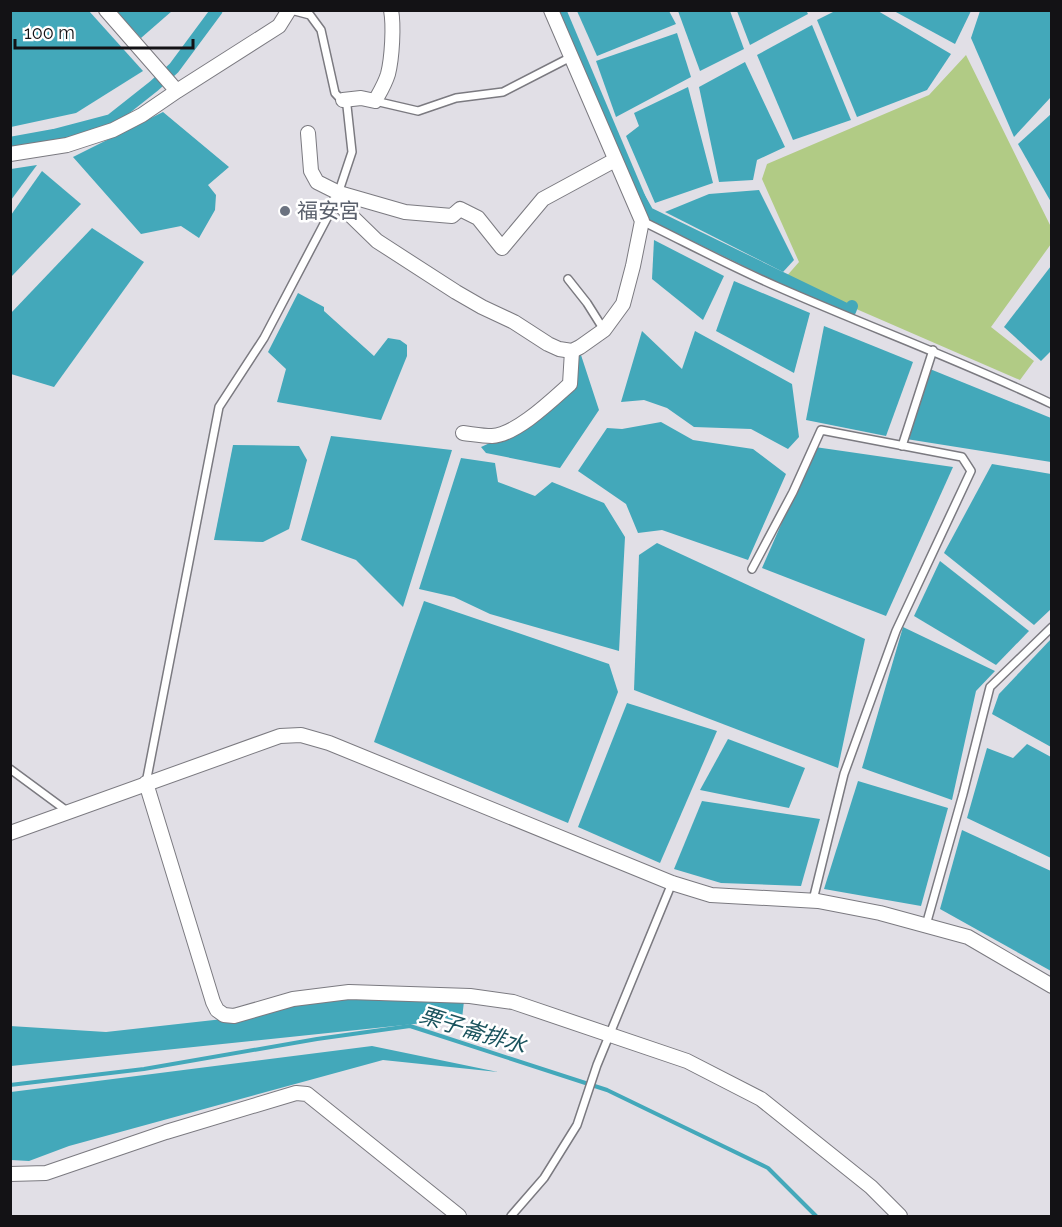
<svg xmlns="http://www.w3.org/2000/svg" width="1062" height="1227" font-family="Raleway,'Noto Sans TC',sans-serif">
<rect width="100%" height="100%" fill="#e1dfe6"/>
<polygon fill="#b1cb85" points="966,55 1051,227 1051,244 991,327 1034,361 1020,380 785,278 799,262 762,179 767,164 929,95"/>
<g fill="#43a8ba">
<polygon points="11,10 89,11 143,71 76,113 11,127"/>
<polygon points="115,10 172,11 141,38"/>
<polygon points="806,10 808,14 750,45 737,11"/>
<polygon points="554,11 567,11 650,207 643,214"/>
<polygon points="577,11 669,11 676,24 597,56"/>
<polygon points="678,11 730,11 744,49 700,71"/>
<polygon points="835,11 878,11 951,54 927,90 857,117 817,20"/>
<polygon points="894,11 971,11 955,44"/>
<polygon points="980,11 1051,11 1051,97 1014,137 971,38"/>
<polygon points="812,25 851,120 793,140 757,55"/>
<polygon points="677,33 691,77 616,117 596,61"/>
<polygon points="745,62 785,147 757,160 753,180 719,182 699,87"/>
<polygon points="688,87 713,183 655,203 626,136 639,126 634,113"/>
<polygon points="163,112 229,167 208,185 216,195 215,210 199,238 181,226 141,234 73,157"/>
<polygon points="1051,114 1051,202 1018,144"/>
<polygon points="37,165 11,200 11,169"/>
<polygon points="42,171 81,204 11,277 11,215"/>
<polygon points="759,190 794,260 783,272 665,212 709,194"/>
<polygon points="92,228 144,262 54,387 11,374 11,313"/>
<polygon points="654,240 724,276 703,320 652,279"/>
<polygon points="1051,266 1051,351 1041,361 1004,327"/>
<polygon points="734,281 810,313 794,373 716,331"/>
<polygon points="298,293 324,307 324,311 374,356 388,338 400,340 407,345 407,356 381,420 277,402 286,369 268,352"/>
<polygon points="824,326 913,362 886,436 806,420"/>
<polygon points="642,331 682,369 695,331 792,384 799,437 788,449 751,429 694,427 667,408 644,400 621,402"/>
<polygon points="581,355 599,410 560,468 486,453 481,447 505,436 562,391 574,356"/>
<polygon points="925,367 1051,418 1051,462 900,438"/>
<polygon points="661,422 693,440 753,449 786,474 748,560 662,530 638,533 626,504 578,471 607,428 622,429"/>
<polygon points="331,436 452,450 403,607 356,560 301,540"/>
<polygon points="233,445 299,446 307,460 289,529 263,542 214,540"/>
<polygon points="815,447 953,467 886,616 762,568"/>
<polygon points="461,458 495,463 498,482 535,496 552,482 604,503 625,537 619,651 490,614 454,597 419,589"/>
<polygon points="992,464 1051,474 1051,609 1034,625 944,553"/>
<polygon points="657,543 865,639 838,768 634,690 639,555"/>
<polygon points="940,561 1029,631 996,665 914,616"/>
<polygon points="424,601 609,664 618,692 568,823 374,742"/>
<polygon points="903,627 995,671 976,691 952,800 862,768"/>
<polygon points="1051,639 1051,747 992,714 999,694"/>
<polygon points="627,703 717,731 660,863 578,827"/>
<polygon points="728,739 805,768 789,808 700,790"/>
<polygon points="1027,744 1051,757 1051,858 967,818 987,748 1013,758"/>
<polygon points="858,781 948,808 921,906 824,889"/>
<polygon points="702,801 820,819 801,886 721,883 674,869"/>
<polygon points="962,830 1051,871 1051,971 940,909"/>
<polygon points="381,998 464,1001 462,1019 11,1066 10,1026 106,1032 241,1017 312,1001"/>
<polygon points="372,1046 498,1072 383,1060 69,1146 29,1161 11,1160 11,1092"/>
</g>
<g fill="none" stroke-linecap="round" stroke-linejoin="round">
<polyline stroke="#43a8ba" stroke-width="4" points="10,1085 144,1069 317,1039 410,1026 607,1090 768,1168 816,1216"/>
<g stroke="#43a8ba" stroke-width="12">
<polyline points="10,143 54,135 111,120 154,86 174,68 217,10"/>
<polyline points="639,197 648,213 850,311 852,306"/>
</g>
<defs>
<g id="service">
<polyline points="375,101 418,111 456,98 503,92 571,57"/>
<path d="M 642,221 C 687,243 732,267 778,287 C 869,327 962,361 1052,404"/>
<polyline points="568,279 587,303 604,330"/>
<polyline points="902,446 933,350"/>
<polyline points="752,569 793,492 821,430 962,457 971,471 896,631 844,774 813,900"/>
<polyline points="10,769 67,811"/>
<polyline points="146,783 219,407 264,338 335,203 352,152 347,106 335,93 321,30 310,15 291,10"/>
<polyline points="926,925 963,794 990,687 1052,627"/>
<polyline points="511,1216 544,1178 577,1125 597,1065 672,883"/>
</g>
<g id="minor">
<polyline points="106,10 176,90"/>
<path d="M 343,100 L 361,98 L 375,101 C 380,92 385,84 388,74 C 392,58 394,26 391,10"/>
<polyline points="308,133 311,171 317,182 339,193 405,212 452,216 460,209 478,218 502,248 543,199 615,160"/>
<polyline points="10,154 67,145 113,130 142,115 177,91 279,26 289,10"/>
<polyline points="335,203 340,205 377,241 456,292 482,307 514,322 548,344 559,349 572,351 580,347 604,330 623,304 633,266 642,221 551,10"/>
<path d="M 463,433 C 472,434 482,436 492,436 C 516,435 552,400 570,384 L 572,351"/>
<polyline points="146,783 213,1002 217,1010 224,1015 234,1016 293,999 349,992 470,996 513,1002 687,1061 761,1099 871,1187 900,1216"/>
<polyline points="10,833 280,736 301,735 329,743 672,883 711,895 818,901 880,913 968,937 1052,986"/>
<polyline points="10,1174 46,1173 166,1132 296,1093 307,1094 459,1216"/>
</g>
</defs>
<use href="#service" stroke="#7b7a80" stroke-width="10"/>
<use href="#minor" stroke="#7b7a80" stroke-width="16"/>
<use href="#service" stroke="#fff" stroke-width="7"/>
<use href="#minor" stroke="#fff" stroke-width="14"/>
</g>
<circle fill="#6b7280" stroke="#fff" stroke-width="2" cx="285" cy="211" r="6"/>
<g text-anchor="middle" stroke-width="5" stroke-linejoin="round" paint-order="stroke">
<g font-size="21" fill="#5b616d" stroke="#fff" text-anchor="start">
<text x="297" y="218">福安宮</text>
</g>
<g font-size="22" font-style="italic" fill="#1a535d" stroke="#fff">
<text transform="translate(473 1030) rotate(17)" y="8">栗子崙排水</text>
</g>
</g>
<rect width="1062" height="1227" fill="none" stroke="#131215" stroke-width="24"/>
<path d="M15 39v9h178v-9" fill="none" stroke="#131215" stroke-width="3"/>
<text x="24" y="39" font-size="18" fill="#131215" stroke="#ffffff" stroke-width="4.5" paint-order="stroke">100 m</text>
</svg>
